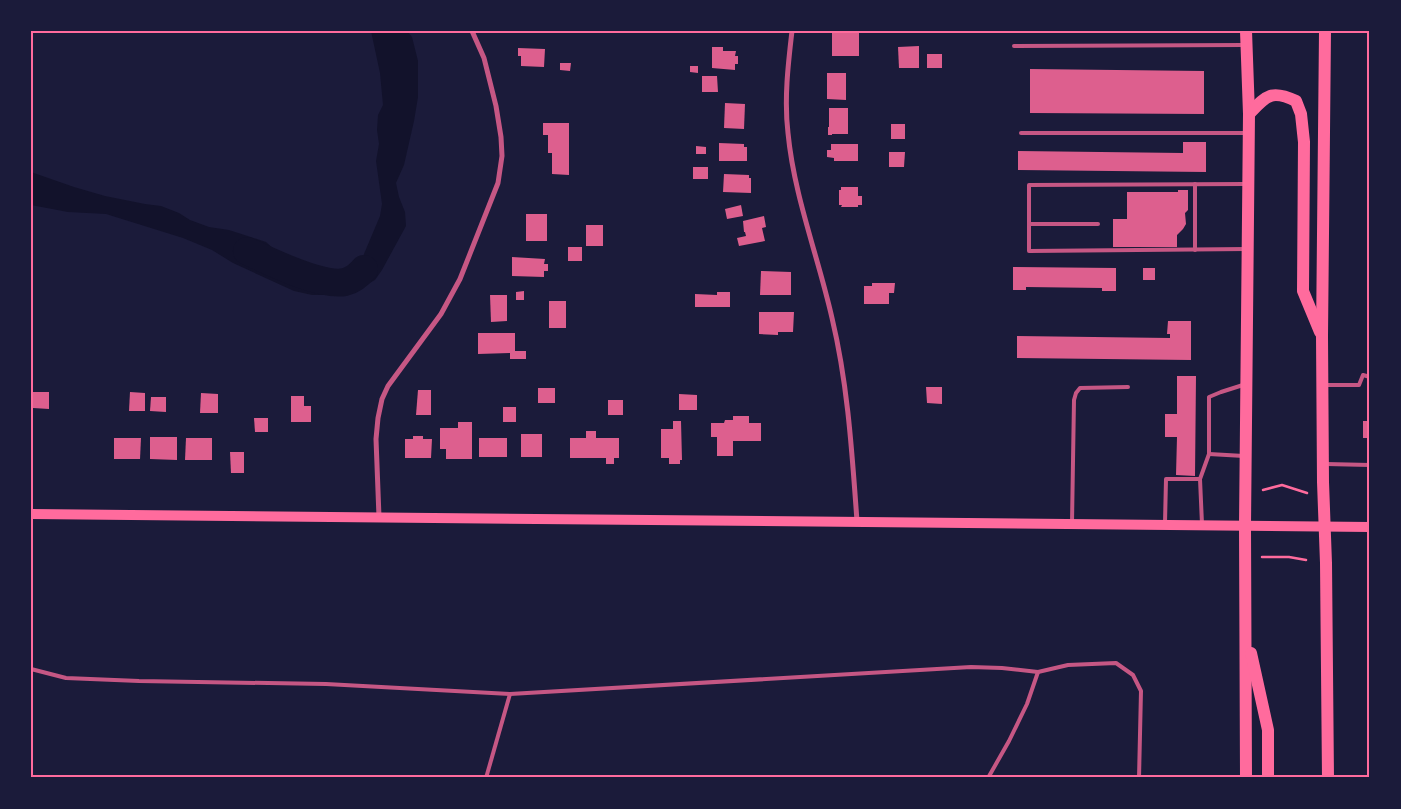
<svg xmlns="http://www.w3.org/2000/svg" width="1401" height="809" font-family="Figtree,sans-serif">
<rect width="100%" height="100%" fill="#1b1b3a"/>
<polygon fill="#12122b" points="371,31 407,31 412,37 418,61 418,97 414,121 404,165 396,183 399,197 405,212 406,226 382,270 375,280 359,289 326,295 312,295 294,291 233,263 212,250 183,238 106,214 68,212 31,205 31,172 74,187 105,196 145,204 161,206 179,213 190,220 209,227 229,230 266,242 275,250 278,262 288,275 304,284 322,285 348,277 356,272 361,261 380,216 382,204 376,161 379,144 377,130 378,115 383,105 380,73"/>
<g fill="none" stroke-linecap="round" stroke-linejoin="round">
<path stroke="#12122b" stroke-width="28" d="M 247,251 C 269,261 321,287 345,282 C 353,280 359,275 364,269"/>
</g>
<g fill="#dd5f8e">
<rect x="832" y="31" width="27" height="25"/>
<polygon points="919,46 919,68 899,68 898,47"/>
<polygon points="712,47 723,47 723,51 736,51 735,56 738,56 738,64 735,64 735,70 712,68"/>
<polygon points="518,48 545,49 544,67 521,66 521,56 518,56"/>
<rect x="927" y="54" width="15" height="14"/>
<polygon points="560,63 571,63 570,71 560,70"/>
<polygon points="690,66 698,66 698,73 690,72"/>
<polygon points="1030,69 1204,71 1204,114 1030,113"/>
<polygon points="827,73 846,73 846,100 827,99"/>
<polygon points="702,76 717,76 718,92 702,92"/>
<polygon points="725,103 745,104 744,129 724,128"/>
<polygon points="829,108 848,108 848,134 832,134 832,135 828,135 828,127 829,127"/>
<polygon points="543,123 569,123 569,175 552,174 552,153 548,153 548,135 543,135"/>
<rect x="891" y="124" width="14" height="15"/>
<polygon points="1183,142 1206,142 1206,172 1018,170 1018,151 1183,153"/>
<polygon points="719,143 744,144 744,147 747,147 747,161 719,161"/>
<polygon points="831,144 858,144 858,161 834,161 834,158 827,157 827,150 831,150"/>
<polygon points="696,146 706,147 706,154 696,154"/>
<polygon points="889,152 905,152 904,167 889,167"/>
<rect x="693" y="167" width="15" height="12"/>
<polygon points="724,174 749,175 749,178 751,178 751,193 723,192"/>
<polygon points="841,187 858,187 858,196 862,196 862,205 858,205 858,207 841,207 842,205 839,205 839,190 841,190"/>
<polygon points="1178,190 1188,190 1188,210 1185,213 1186,224 1183,229 1177,235 1177,247 1113,247 1113,219 1127,219 1127,192 1178,192"/>
<polygon points="741,205 743,216 727,219 725,209"/>
<rect x="526" y="214" width="21" height="27"/>
<polygon points="764,216 766,227 762,228 765,241 739,246 737,238 746,236 745,232 744,232 743,221"/>
<rect x="586" y="225" width="17" height="21"/>
<rect x="568" y="247" width="14" height="14"/>
<polygon points="512,257 545,259 544,264 548,264 548,271 544,271 544,277 512,276"/>
<polygon points="1013,267 1116,268 1116,291 1102,291 1102,288 1026,287 1026,290 1013,290"/>
<rect x="1143" y="268" width="12" height="12"/>
<polygon points="761,271 791,272 791,295 760,295"/>
<polygon points="872,283 895,283 894,293 889,293 889,304 864,304 864,286 872,286"/>
<polygon points="524,291 524,300 516,300 516,292"/>
<polygon points="717,292 730,292 730,307 695,307 695,294 717,295"/>
<polygon points="490,295 507,295 507,321 491,322"/>
<rect x="549" y="301" width="17" height="27"/>
<polygon points="759,312 794,312 793,332 778,332 778,335 759,334"/>
<polygon points="1168,321 1191,321 1191,360 1017,358 1017,336 1170,338 1170,334 1167,334"/>
<polygon points="478,333 515,333 515,351 526,351 526,359 510,359 510,353 478,354"/>
<polygon points="1177,376 1196,376 1195,476 1176,475 1177,437 1165,437 1165,414 1177,414"/>
<polygon points="926,387 942,387 942,404 927,403"/>
<rect x="538" y="388" width="17" height="15"/>
<polygon points="418,390 431,390 431,415 416,415"/>
<polygon points="33,392 49,392 49,409 33,408"/>
<polygon points="130,392 145,393 145,411 129,411"/>
<polygon points="201,393 218,394 218,413 200,413"/>
<polygon points="679,394 697,395 697,410 679,410"/>
<polygon points="291,396 304,396 304,406 311,406 311,422 291,422"/>
<polygon points="151,397 166,397 166,412 150,411"/>
<rect x="608" y="400" width="15" height="15"/>
<rect x="503" y="407" width="13" height="15"/>
<polygon points="733,416 749,416 749,423 761,423 761,441 733,441 733,456 717,456 717,437 711,437 711,423 724,423 725,420 733,420"/>
<polygon points="254,418 268,418 268,432 255,432"/>
<polygon points="673,421 681,421 682,460 680,460 680,464 669,464 669,458 661,458 661,429 673,429"/>
<rect x="1363" y="421" width="7" height="17"/>
<polygon points="458,422 472,422 472,459 446,459 446,449 440,449 440,428 458,428"/>
<polygon points="586,431 596,431 596,438 619,438 619,458 614,458 614,464 606,464 606,458 570,458 570,438 586,438"/>
<rect x="521" y="434" width="21" height="23"/>
<polygon points="413,436 423,436 423,439 432,439 431,458 405,458 405,439 413,439"/>
<polygon points="150,437 177,437 177,460 150,459"/>
<polygon points="114,438 141,438 140,459 114,459"/>
<polygon points="186,438 212,438 212,460 185,460"/>
<rect x="479" y="438" width="28" height="19"/>
<polygon points="230,452 244,452 244,473 231,473"/>
</g>
<g fill="none" stroke-linecap="round" stroke-linejoin="round">
<g stroke="#ff6b9d" stroke-width="2.5">
<polyline points="1263,490 1282,485 1307,493"/>
<polyline points="1262,557 1289,557 1306,560"/>
</g>
<g stroke="#c65784" stroke-width="4">
<polyline points="1014,46 1244,45"/>
<polyline points="1021,133 1247,133"/>
<polyline points="1195,184 1195,250"/>
<polyline points="1246,184 1029,185 1029,251 1247,249"/>
<polyline points="1029,224 1098,224"/>
<polyline points="1326,385 1359,385 1363,375 1370,377"/>
<polyline points="1209,454 1244,456"/>
<polyline points="1326,464 1370,465"/>
<polyline points="1200,479 1209,454 1209,397 1221,392 1243,385"/>
<polyline points="1072,523 1074,400 1076,393 1080,388 1128,387"/>
<polyline points="1165,523 1166,479 1200,479 1202,524"/>
<polyline points="31,669 66,678 139,681 326,684 510,694 971,667 1002,668 1038,672 1068,665 1116,663 1133,675 1141,691 1139,778"/>
<polyline points="486,778 510,694"/>
<polyline points="988,778 1009,741 1027,704 1038,672"/>
</g>
<g stroke="#c65784" stroke-width="5">
<path d="M 792,31 C 788,65 784,100 788,133 C 794,196 818,256 832,318 C 848,385 852,453 857,521"/>
<polyline points="379,517 376,439 378,418 382,399 388,386 441,314 460,279 498,183 502,156 501,137 496,106 484,58 472,31"/>
</g>
<polyline stroke="#ff6b9d" stroke-width="10" points="31,514 1370,527"/>
<g stroke="#ff6b9d" stroke-width="12">
<polyline points="1246,31 1249,114 1245,526 1246,778"/>
<polyline points="1325,31 1322,336 1323,482 1326,563 1328,778"/>
<path d="M 1249,114 C 1266,96 1271,89 1296,101 L 1301,114 L 1304,142 L 1303,291 L 1320,332"/>
<polyline points="1251,653 1268,730 1268,778"/>
</g>
</g>
<rect width="1401" height="809" fill="none" stroke="#1b1b3a" stroke-width="65"/>
<rect x="32" y="32" width="1336" height="744" fill="none" stroke="#ff6b9d" stroke-width="2"/>
</svg>
